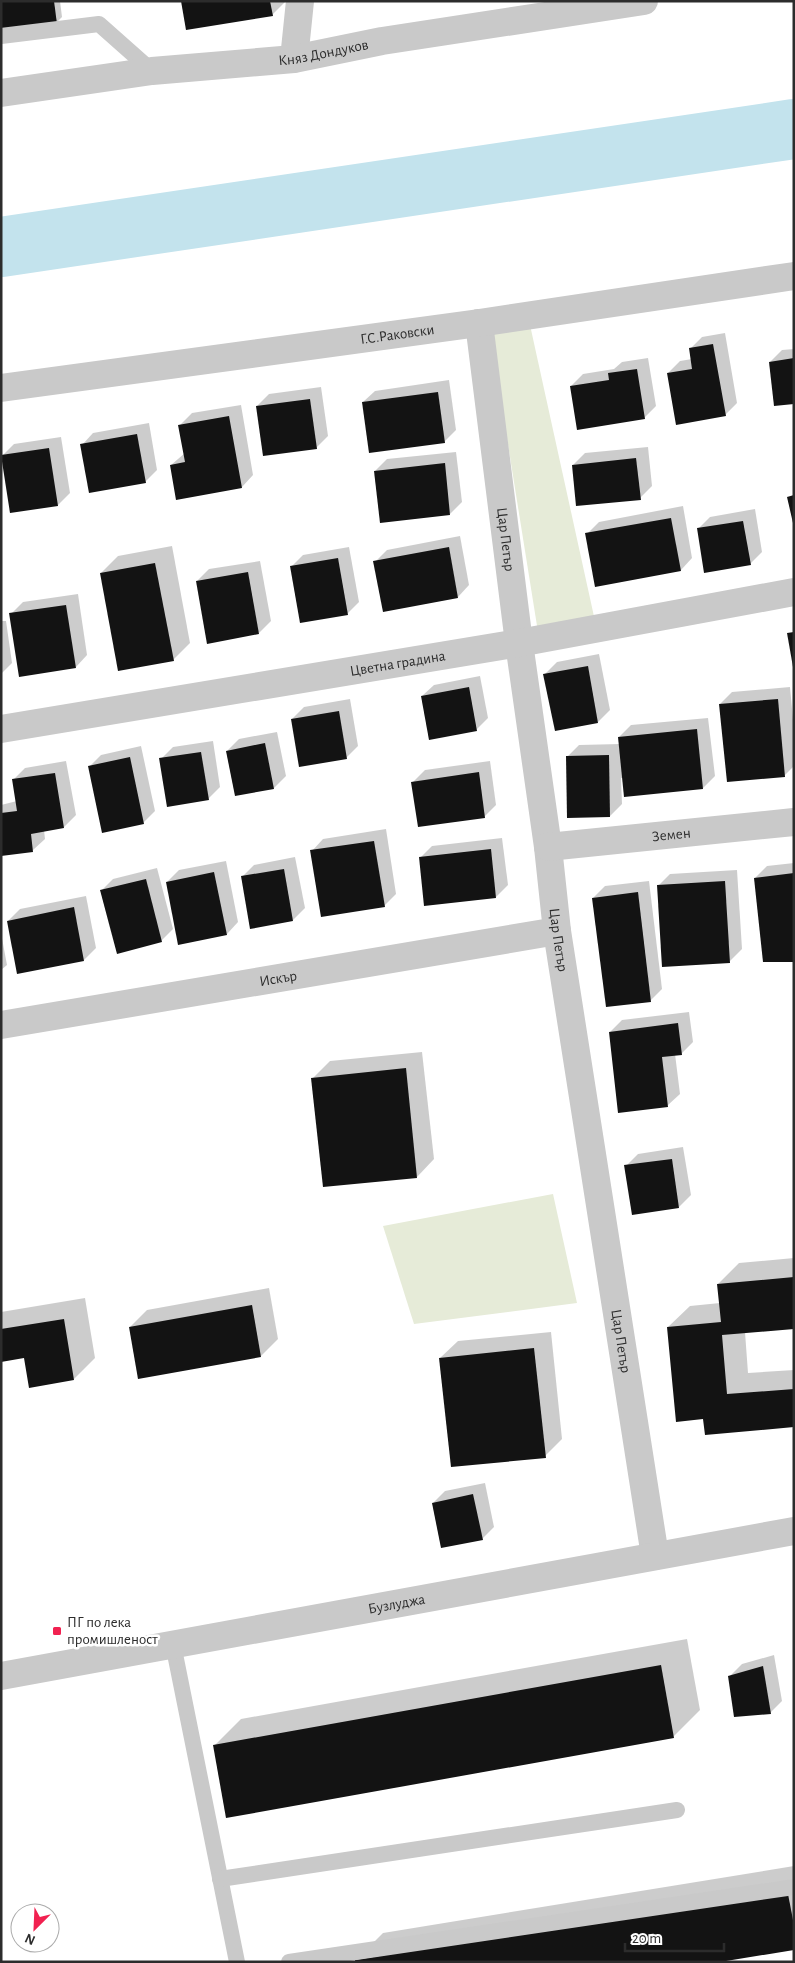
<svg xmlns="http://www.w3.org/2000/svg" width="795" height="1963" font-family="'Alegreya Sans',sans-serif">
<rect width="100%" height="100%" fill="#fff"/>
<g fill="#e6ebd8">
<polygon points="530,325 595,621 538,632 490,332"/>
<polygon points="553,1194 577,1303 414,1324 383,1226"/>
</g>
<g fill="#0003">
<polygon points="1,1 60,1 62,17 56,23"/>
<polygon points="182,1 286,1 272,15"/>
<polygon points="725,333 737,403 725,415 668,373 680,361 692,359 690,349 702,337"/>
<polygon points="794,349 794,402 770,362 782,350"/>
<polygon points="648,358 656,406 644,418 571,386 583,374 614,369 622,362"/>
<polygon points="449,380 456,430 444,442 363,402 375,391"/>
<polygon points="321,387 328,436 316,448 257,406 269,394"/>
<polygon points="241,405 253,475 242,487 171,465 185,453 180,425 192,413"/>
<polygon points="149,423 157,470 145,482 82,445 93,433"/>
<polygon points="61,437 70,493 58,505 2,456 14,444"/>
<polygon points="648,447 652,486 640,498 573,465 585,453"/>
<polygon points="456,452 462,502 450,514 375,471 387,459"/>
<polygon points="683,506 692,558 681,570 587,534 599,522"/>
<polygon points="755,509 762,552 750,564 698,529 710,517"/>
<polygon points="460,536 469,585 458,597 375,562 387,550"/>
<polygon points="172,546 190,643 173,660 101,573 118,556"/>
<polygon points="349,547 359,602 347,614 291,567 303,555"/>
<polygon points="260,561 271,621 259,633 197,581 209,569"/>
<polygon points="78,594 87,655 76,667 11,614 23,602"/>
<polygon points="1,621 6,621 12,663 1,674"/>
<polygon points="599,654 610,710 598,722 556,729 545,674 557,662"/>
<polygon points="480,676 488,718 476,730 422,696 434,685"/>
<polygon points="790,687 794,731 794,766 785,775 728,781 720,704 732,692"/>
<polygon points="350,699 358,746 346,758 292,719 304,707"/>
<polygon points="708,718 715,776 703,788 621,778 622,804 610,816 567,757 579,745 620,744 619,737 631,725"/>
<polygon points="277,732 286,776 274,788 236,795 227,751 239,739"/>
<polygon points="213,741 220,787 208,799 161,759 173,747"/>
<polygon points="141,746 155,811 143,823 89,767 101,755"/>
<polygon points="66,761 76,815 64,827 44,830 45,839 33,850 1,855 1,805 17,801 13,780 25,768"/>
<polygon points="490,761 496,805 484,817 413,782 425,770"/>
<polygon points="386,829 396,894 384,906 312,851 323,839"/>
<polygon points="502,838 508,885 496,897 420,858 432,846"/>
<polygon points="295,857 305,908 293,920 251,927 242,877 254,865"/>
<polygon points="226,861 238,922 227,934 167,882 179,870"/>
<polygon points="794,863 794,960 755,878 767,866"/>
<polygon points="157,868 173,929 161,941 101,891 113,879"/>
<polygon points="737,870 742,949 730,961 658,886 670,874"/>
<polygon points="649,881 662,989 650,1001 593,898 605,886"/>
<polygon points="86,896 96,948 84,960 18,973 8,921 20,909"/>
<polygon points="1,933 7,965 1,970"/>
<polygon points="689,1012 693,1042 681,1054 675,1054 680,1094 668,1105 619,1111 610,1032 622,1020"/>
<polygon points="422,1052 434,1159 417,1177 312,1079 330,1061"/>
<polygon points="683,1147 691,1195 679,1207 626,1166 638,1154"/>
<polygon points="794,1258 794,1328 745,1332 748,1373 794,1370 794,1426 705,1418 668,1327 690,1306 720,1303 718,1284 739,1263"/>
<polygon points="269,1288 278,1339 261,1356 130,1327 147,1310"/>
<polygon points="85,1298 95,1358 74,1379 25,1357 1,1361 1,1312"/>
<polygon points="551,1332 562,1439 545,1456 440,1358 458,1341"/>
<polygon points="485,1483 494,1527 482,1539 433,1503 445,1491"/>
<polygon points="687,1639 700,1710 673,1737 214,1746 241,1719"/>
<polygon points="774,1655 782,1701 770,1713 730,1676 742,1664"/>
<polygon points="794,1866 794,1948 356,1960 383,1933"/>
</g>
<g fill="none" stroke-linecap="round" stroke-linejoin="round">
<polyline stroke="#c3e3ed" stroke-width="60" points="1,247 794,129"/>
</g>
<g fill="#131313">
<polygon points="1,1 54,1 57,24 1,32"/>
<polygon points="181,1 270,1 273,16 186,30"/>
<polygon points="713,344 726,416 676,425 667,373 692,369 689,348"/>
<polygon points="794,358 794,404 774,406 769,362"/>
<polygon points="637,369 645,419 577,430 570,386 609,380 608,373"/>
<polygon points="438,392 445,443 369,453 362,402"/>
<polygon points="310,399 317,449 263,456 256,406"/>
<polygon points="229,416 242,488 176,500 170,465 185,462 178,425"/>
<polygon points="137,434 146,483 89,493 80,444"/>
<polygon points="49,448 58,506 10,513 1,455"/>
<polygon points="636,458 641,500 576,506 572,465"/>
<polygon points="445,463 450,515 380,523 374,471"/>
<polygon points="794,495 794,523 793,523 787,497"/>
<polygon points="671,518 681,571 595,587 585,533"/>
<polygon points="743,521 751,565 704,573 697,528"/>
<polygon points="449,547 458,598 383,612 373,561"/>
<polygon points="338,558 348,615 300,623 290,566"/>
<polygon points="155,563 174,661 118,671 100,573"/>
<polygon points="248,572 259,634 207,644 196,581"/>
<polygon points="66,605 76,668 19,677 9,613"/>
<polygon points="794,632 794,667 793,667 787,633"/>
<polygon points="588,666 598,723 555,731 543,674"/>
<polygon points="469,687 477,731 429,740 421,696"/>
<polygon points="778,699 785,777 727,782 719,704"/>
<polygon points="339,711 347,759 299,767 291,719"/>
<polygon points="697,729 703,789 624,797 618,737"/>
<polygon points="265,743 274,789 235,796 226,751"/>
<polygon points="201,752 209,800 167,807 159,758"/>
<polygon points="609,755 610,817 567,818 566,756"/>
<polygon points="130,757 144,824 102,833 88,766"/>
<polygon points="479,772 485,818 418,827 411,782"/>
<polygon points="55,773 64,828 31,834 33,852 1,856 1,813 17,811 12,779"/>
<polygon points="374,841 385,907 321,917 310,850"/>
<polygon points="491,849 496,898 424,906 419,857"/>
<polygon points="284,869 293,921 250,929 241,876"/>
<polygon points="214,872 227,935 178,945 166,882"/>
<polygon points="794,873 794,962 763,962 754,878"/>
<polygon points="146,879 162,942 117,954 100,890"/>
<polygon points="725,881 730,963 662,967 657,885"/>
<polygon points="638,892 651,1002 606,1007 592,898"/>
<polygon points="74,907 84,961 17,974 7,921"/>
<polygon points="678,1023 682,1055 662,1057 668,1107 618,1113 609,1032"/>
<polygon points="406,1068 417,1178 323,1187 311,1078"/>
<polygon points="672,1159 679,1208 632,1215 624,1165"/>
<polygon points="794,1277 794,1329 722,1335 727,1394 794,1389 794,1427 705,1435 703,1419 676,1422 667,1327 721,1322 717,1284"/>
<polygon points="252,1305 261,1357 138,1379 129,1327"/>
<polygon points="64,1319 74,1380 29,1388 24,1358 1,1362 1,1329"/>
<polygon points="534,1348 546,1458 451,1467 439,1358"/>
<polygon points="473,1494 483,1540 441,1548 432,1503"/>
<polygon points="661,1665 674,1738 226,1818 213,1745"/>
<polygon points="763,1666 771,1714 734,1717 728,1676"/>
<polygon points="787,1889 794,1925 794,1950 720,1962 355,1962 355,1960"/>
</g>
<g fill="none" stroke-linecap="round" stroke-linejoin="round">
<g stroke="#c9c9c9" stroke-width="16">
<polyline points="1,36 99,24 152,71"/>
<polyline points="173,1644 237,1962"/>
<polyline points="220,1879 677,1810"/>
<polyline points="289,1962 794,1887"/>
</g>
<g stroke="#c9c9c9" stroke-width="28">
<polyline points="294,59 300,1"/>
<path id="s1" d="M 1,93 L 152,71 L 294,59 L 382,41 L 644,1"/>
<path id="s2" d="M 479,323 L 519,643 L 548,847 L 557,931 L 655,1556"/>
<path id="s3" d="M 1,388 L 479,323 L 794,276"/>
<path id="s4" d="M 1,729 L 519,643 L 794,592"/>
<path id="s5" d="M 548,847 L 794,822"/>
<path id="s6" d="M 1,1025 L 557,931"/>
</g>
<path stroke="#c9c9c9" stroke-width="28" id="s7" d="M 1,1676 L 794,1531"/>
</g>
<rect fill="#f12150" stroke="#fff" stroke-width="2" x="52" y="1626" width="10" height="10" rx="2.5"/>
<g text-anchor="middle" stroke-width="5" stroke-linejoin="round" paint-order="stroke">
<g font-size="15" fill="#2c2c2c" stroke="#fff">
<text dy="5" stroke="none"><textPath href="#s1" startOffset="325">Княз Дондуков</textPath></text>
<text dy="5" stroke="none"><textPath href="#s3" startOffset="400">Г.С.Раковски</textPath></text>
<text dy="5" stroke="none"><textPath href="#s2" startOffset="218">Цар Петър</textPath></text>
<text dy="5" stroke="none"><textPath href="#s4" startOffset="402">Цветна градина</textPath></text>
<text dy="5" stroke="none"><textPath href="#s5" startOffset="124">Земен</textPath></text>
<text dy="5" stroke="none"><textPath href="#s2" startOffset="622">Цар Петър</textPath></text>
<text dy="5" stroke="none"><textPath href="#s6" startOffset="281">Искър</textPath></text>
<text dy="5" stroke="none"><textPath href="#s2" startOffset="1028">Цар Петър</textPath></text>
<text dy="5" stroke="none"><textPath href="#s7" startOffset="402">Бузлуджа</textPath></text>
</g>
<g font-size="15" fill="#2c2c2c" stroke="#fff" text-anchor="start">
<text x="67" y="1627">ПГ по лека<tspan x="67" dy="17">промишленост</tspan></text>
</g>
</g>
<rect width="795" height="1963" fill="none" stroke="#2c2c2c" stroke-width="5"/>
<g transform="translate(35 1928) rotate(204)"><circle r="24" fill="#ffffff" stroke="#ababab"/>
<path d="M0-4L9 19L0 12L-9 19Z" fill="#f12150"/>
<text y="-8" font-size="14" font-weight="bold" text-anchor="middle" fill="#2c2c2c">N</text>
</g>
<path d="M625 1943v8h99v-8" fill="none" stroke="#2c2c2c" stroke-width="2.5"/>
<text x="632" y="1943" font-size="15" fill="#2c2c2c" stroke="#ffffff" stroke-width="4" paint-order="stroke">20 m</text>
</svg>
